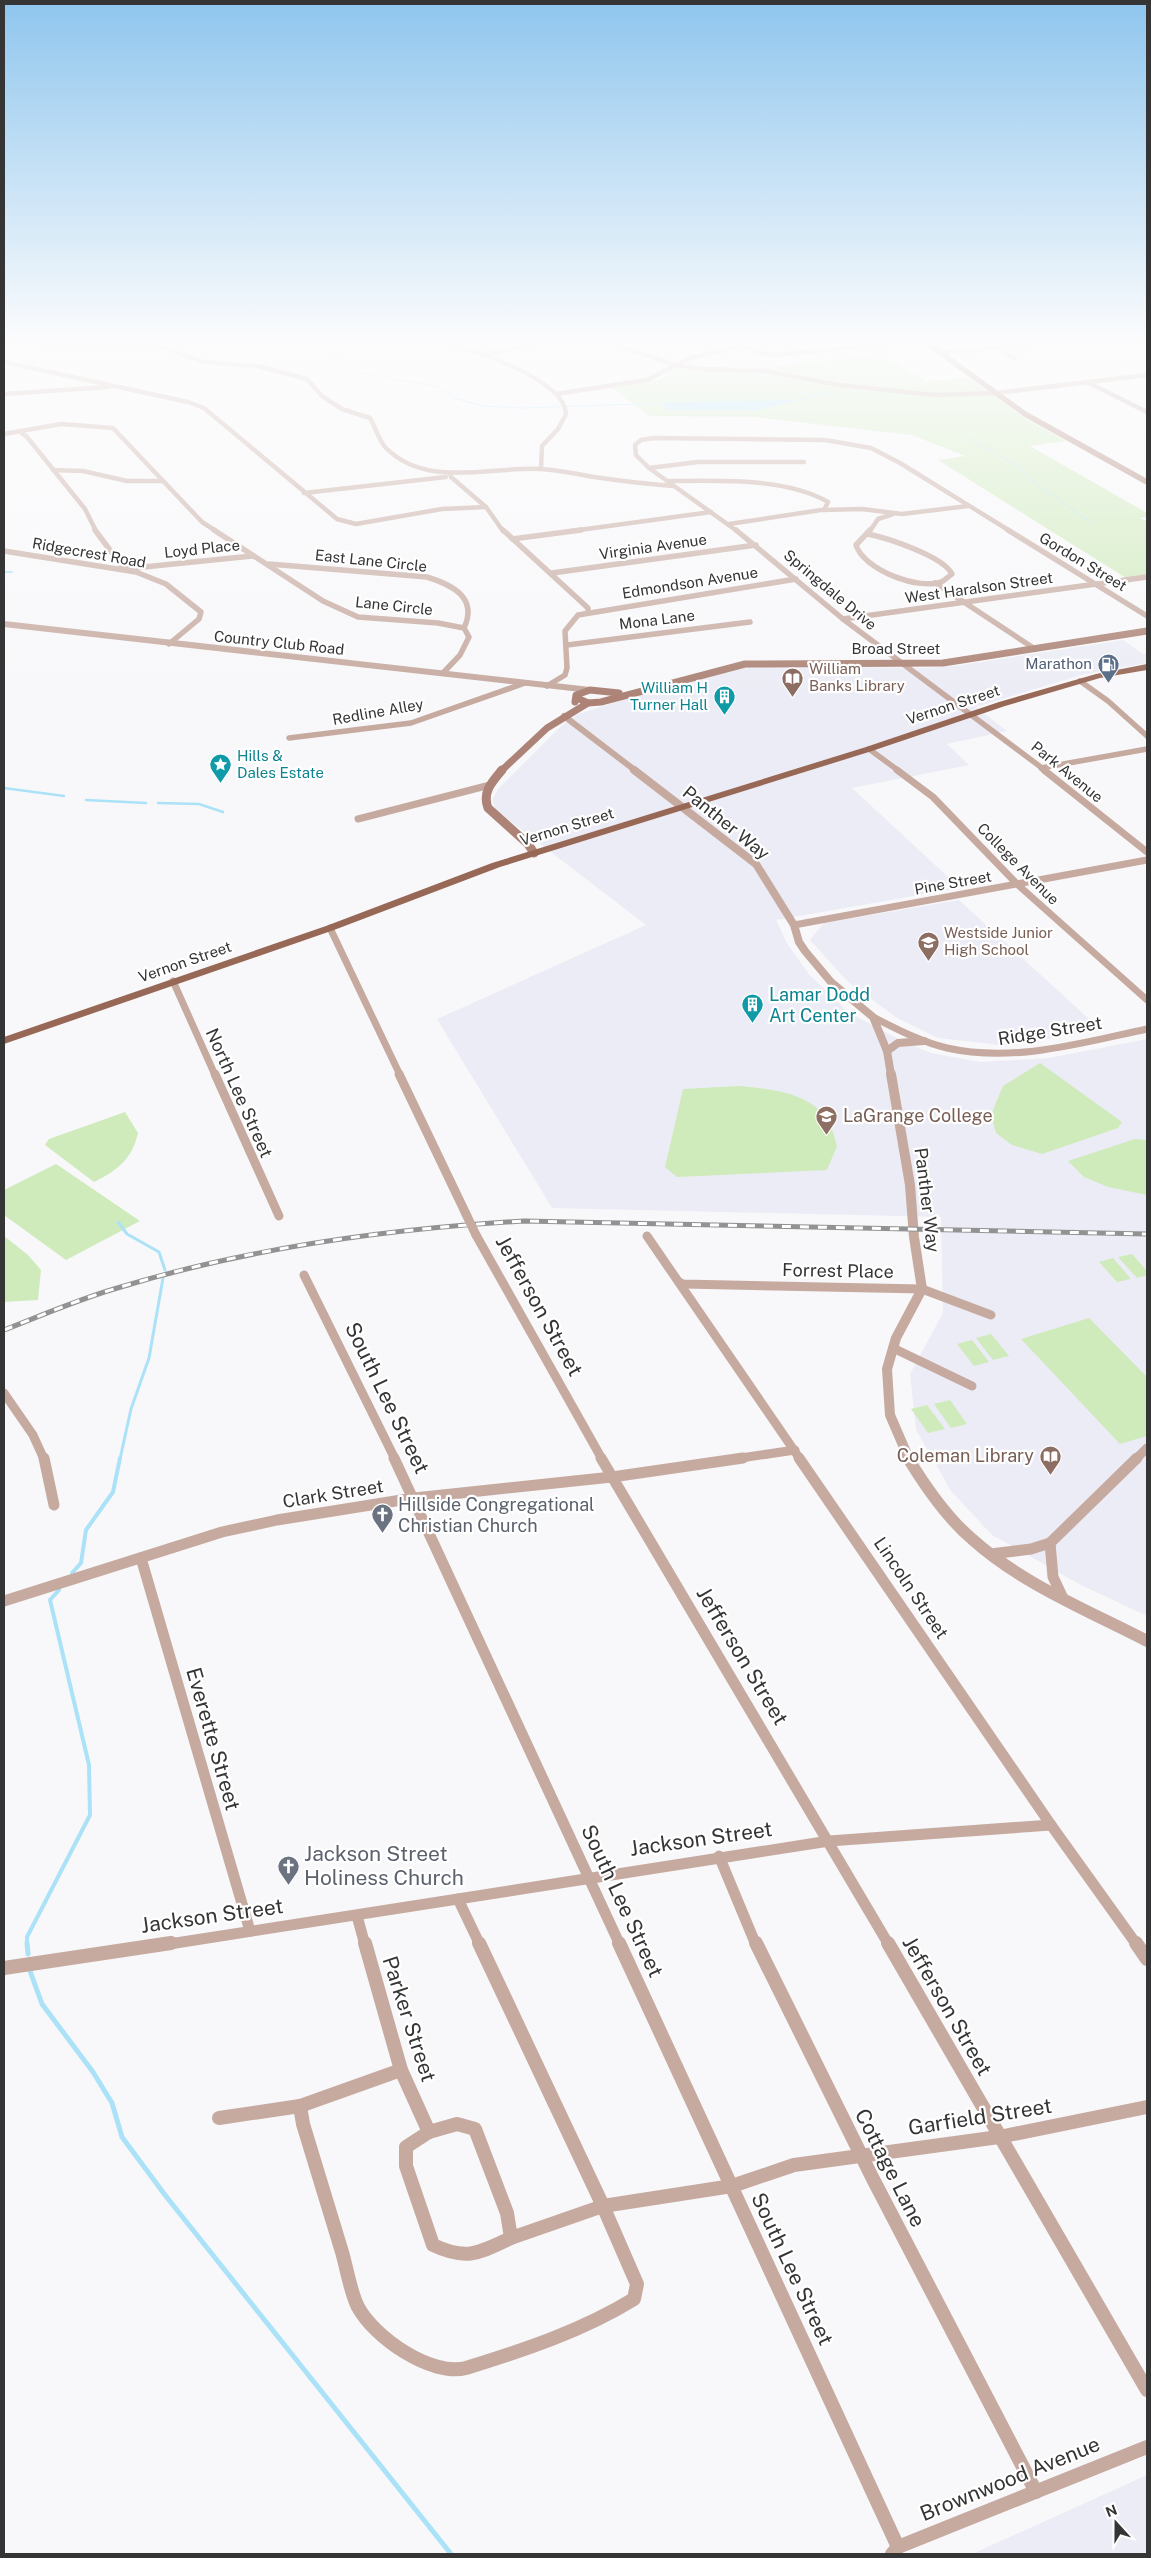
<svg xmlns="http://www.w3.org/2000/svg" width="1151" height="2558" font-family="'Public Sans',sans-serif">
<rect width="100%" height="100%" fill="#f8f8fa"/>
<g fill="#ececf6">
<polygon points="1123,640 1143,654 1147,654 1147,663 1081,675 976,707 1007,731 947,744 969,765 852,788 960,888 776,920 788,945 809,974 848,1012 906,1043 931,1053 980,1062 1049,1058 1147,1039 1147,1616 1081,1585 992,1535 951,1491 916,1430 910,1374 943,1313 941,1217 552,1208 437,1019 646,925 496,810 492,800 498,789 561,726 578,714 712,673 755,666 923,668 955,666"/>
<polygon points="959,900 1100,1029 1009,1046 938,1038 897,1018 848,982 810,940 824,923"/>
<polygon points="1147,2475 1147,2554 972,2554"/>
</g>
<g fill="#cfeabb">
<path d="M 879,354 L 926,381 L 969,378 L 988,392 C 911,398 836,380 761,368 Z"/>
<polygon points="676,367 753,371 927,396 992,394 1026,419 1066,441 1030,446 1147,513 1147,517 1140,518 1147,521 1147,575 1126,578 938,460 965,456 912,435 753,417 649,416 612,388 661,379"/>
<polygon points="1040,1063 1122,1122 1118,1128 1042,1154 1012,1145 996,1133 991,1115 1003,1086"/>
<path d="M 739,1086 C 770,1089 814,1092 829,1124 C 833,1130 835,1139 837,1146 L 827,1170 L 677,1177 L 665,1167 L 683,1089 Z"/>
<path d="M 125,1112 L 138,1133 C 132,1159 118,1170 94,1182 L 45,1145 L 49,1139 Z"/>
<polygon points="1135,1139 1147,1140 1147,1195 1108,1187 1084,1177 1068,1161"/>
<polygon points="56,1164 140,1221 66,1260 4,1215 4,1190"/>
<polygon points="4,1236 28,1255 41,1270 38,1300 4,1302"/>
<polygon points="1132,1254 1147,1271 1147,1275 1137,1278 1118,1257"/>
<polygon points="1113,1258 1131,1279 1117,1282 1099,1262"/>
<polygon points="1089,1318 1147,1377 1147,1436 1120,1444 1021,1339"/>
<polygon points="991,1334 1009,1356 993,1360 976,1338"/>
<polygon points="972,1340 989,1362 974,1366 957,1344"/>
<polygon points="950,1400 967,1424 951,1428 934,1404"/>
<polygon points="927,1405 945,1429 928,1433 911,1409"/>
</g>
<polygon fill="#abe2f8" points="830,391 833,392 758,410 669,410 665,409 664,402 794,400"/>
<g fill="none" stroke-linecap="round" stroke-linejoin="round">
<g stroke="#abe2f8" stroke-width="1">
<polyline points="295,340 318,347 351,369 362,373 439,387 453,398 485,406 522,408 666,403"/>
<polyline points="319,347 375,340"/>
<polyline points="969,439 1014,463 1031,480 1090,522"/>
</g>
<polyline stroke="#abe2f8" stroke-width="2" points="4,572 12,572"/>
<g stroke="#abe2f8" stroke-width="2.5">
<polyline points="4,788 64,796"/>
<polyline points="86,800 146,803"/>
<polyline points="158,803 199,804 223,812"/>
</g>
<g stroke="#abe2f8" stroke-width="3">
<polyline points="118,1222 127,1234 159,1252 165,1270"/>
<polyline points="120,1459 131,1409 149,1358 163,1278"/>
</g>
<g stroke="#abe2f8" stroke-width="4">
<polyline points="72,1573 81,1563 86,1530 113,1492 120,1458"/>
<polyline points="27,1945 27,1937 90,1815 89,1765 50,1600 59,1590"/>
</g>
<g stroke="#abe2f8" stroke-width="5">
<polyline points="27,1943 28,1954"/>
<polyline points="30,1971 42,2004 93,2072 112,2103 122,2137 165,2195 451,2554"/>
</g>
<g stroke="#c6aaa0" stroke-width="4.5">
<path d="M 28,340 L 41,345 L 61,346 L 138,344 L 160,346 L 203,362 L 257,366 L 307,379 L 322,396 L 342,409 L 370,418 C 376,428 378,439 386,448 C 427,489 491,466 541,469 C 559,470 577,474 594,477 C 621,481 647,484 674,486"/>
<path d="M 441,340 C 470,349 565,379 566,414 L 558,429 L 542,446 L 541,469"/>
<polyline points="604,340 674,365 703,369 765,371 840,385 934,395 996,393 1147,375"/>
<polyline points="728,340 761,353 776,355 901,342"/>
<polyline points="734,342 750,340"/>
<polyline points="996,347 1015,359"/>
<polyline points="940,353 1069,340"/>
<polyline points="482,355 552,340"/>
<polyline points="4,362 188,402 204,408 337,519 356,524 442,509 486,507"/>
<polyline points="1087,382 1147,412"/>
<polyline points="4,394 109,387"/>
<polyline points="556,394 647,380 690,358 740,346"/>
<polyline points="19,431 27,437 85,509 96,531"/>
<polyline points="4,434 61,424 113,428 202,522 216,531"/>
<polyline points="649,468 698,462 804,462"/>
<polyline points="53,470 83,471 127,481 163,481"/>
<polyline points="450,473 451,477 486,507 503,531"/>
<path d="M 669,481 C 717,481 786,477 828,502 L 824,510"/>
<polyline points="304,493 446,477"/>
<polyline points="729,524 821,510 862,509 902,514 968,506"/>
<polyline points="572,531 711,512"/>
<polyline points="737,531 649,468 636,455 635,445 641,440 653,438 825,440 871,448 900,463 1010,531"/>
<polyline points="870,531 878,519 893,514"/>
</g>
<g stroke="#c6aaa0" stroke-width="5.5">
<polyline points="95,530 124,569 252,556"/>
<polyline points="214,530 323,601 358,617 438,623 464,628 469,637 460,655 443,673"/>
<polyline points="503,530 588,608 588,612"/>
<polyline points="736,530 843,619 1046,771"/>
<polyline points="1008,530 1147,616"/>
<path d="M 868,534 C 887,538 943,556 952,574 C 949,576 946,579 943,581 C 920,592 863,569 856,545 L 870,530"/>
<polyline points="512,539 581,530"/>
<polyline points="4,551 136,572 166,584 201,612 199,619 169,644"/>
<path d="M 269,564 L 427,577 C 453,585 478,598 464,628"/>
<polyline points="552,573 756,545"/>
<polyline points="935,583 1035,649"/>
<polyline points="843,619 1147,577"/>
<polyline points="567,645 750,622"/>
<polyline points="1080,681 1108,701 1147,736"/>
<polyline points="547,686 565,675 567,668 565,631 578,615 796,579"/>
<polyline points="289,738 411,723 525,683"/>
<polyline points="869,749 899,771"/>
<polyline points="1041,768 1147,749"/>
</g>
<g stroke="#c6aaa0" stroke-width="7">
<polyline points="897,770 933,797 1017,884 1147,1000"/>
<polyline points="1044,770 1147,852"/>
<polyline points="358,819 490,785"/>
<polyline points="794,925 1147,860"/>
<polyline points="330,928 400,1075"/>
<polyline points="173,981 215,1075"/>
<path d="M 873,1017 C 897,1029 921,1042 947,1048 C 1014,1063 1081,1043 1147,1029"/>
</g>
<g stroke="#c6aaa0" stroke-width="9">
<polyline points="215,1074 279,1216"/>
<polyline points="399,1074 466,1214"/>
<polyline points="476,1235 602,1459"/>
<polyline points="647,1236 800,1459"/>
<polyline points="304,1275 395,1459"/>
<polyline points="679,1282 683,1284 922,1289 991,1315"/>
<polyline points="893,1348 972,1386"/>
<polyline points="4,1393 33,1435 44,1459"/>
<polyline points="734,1459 795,1450"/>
<polyline points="1136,1459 1147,1448"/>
</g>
<g stroke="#c6aaa0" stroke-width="11">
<polyline points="44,1458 54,1505"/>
<polyline points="394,1458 620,1945"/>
<polyline points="601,1458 889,1945"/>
<polyline points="799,1458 1051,1825 1137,1945"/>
<polyline points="1050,1543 1053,1577 1062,1596"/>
<polyline points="991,1554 1031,1549 1050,1543 1137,1458"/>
<polyline points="141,1558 250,1931"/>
<polyline points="4,1601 222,1532 277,1520 414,1498 612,1477 743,1458"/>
<polyline points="719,1856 756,1945"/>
<polyline points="458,1899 480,1945"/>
<polyline points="357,1916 365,1945"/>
<polyline points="163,1945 829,1841 1051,1825"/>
</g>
<g stroke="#c6aaa0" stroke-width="14">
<polyline points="365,1943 401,2070 429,2132"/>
<polyline points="619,1943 898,2547"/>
<polyline points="756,1943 873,2179 1036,2492"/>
<polyline points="888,1943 1147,2390"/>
<polyline points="1136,1943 1147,1959"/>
<polyline points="4,1968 171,1943"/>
<path d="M 300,2106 L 303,2124 C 316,2167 329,2209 342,2252 C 347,2269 350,2291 358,2307 C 374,2337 431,2377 466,2368 C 524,2350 582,2331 634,2299 L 637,2284 L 603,2206 L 479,1943"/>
<polyline points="219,2118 300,2106 401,2070"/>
<path d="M 457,2124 L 475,2129 L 507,2213 L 511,2238 C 479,2253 467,2261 433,2245 L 406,2166 L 406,2147 L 429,2132 Z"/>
<polyline points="511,2238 603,2206 732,2186 794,2165 999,2137 1147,2107"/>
<polyline points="892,2554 898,2547 1147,2447"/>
</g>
<g stroke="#c6aaa0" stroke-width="6">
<polyline points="4,624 590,690"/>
<polyline points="564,716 636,771"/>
</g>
<g stroke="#c6aaa0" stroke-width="8">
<polyline points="634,770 756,864 794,925 799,942 805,951 831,982 873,1017 887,1051 891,1075"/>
<polyline points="887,1051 898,1043 924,1041"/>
</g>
<polyline stroke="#c6aaa0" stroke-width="10" points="891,1074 910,1185 914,1237 922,1289 896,1338 887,1369 890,1415 909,1459"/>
<path stroke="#c6aaa0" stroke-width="12" d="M 908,1458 C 925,1486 946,1517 972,1539 C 1022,1584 1087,1610 1147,1641"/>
<polyline stroke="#ac8376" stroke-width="5.5" points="923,340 1025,414 1147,482"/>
<g stroke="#ac8376" stroke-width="7">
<polyline points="577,698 588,703 601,702 745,664 943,663 1147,631"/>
<polyline points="575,702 576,695 590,690 619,693"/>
<polyline points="501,771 547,728 588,703"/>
</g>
<path stroke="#ac8376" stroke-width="9" d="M 502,770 C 492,782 482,792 488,808 L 528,844 L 534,853"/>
<polygon fill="#986857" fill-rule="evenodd" points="1147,664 1147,670 1100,678 1005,706 872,751 500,867 334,930 4,1044 4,1037 326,926 492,863 866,747 999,702 1096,674"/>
<defs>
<path id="rail" d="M 4,1330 C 40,1316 77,1300 114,1289 C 247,1248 386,1229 524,1221 L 1147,1234"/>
</defs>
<use href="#rail" stroke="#929293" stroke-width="5"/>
<use href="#rail" stroke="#fff" stroke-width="3" stroke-dasharray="9" stroke-linecap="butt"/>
<polyline stroke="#c6aaa0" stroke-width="9" points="466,1214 476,1235"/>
</g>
<linearGradient id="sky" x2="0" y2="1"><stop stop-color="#8fc6ee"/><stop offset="0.49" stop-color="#fcfcfd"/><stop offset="1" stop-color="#fcfcfd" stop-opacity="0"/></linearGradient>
<rect width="1151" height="698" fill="url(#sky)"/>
<defs>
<symbol id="fuel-pin" viewBox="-11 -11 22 30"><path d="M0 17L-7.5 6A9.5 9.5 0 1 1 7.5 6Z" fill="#5c6f8a" stroke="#fff"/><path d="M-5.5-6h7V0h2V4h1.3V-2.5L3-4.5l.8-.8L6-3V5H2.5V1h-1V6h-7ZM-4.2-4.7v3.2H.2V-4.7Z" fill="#fff"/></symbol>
<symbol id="library-pin" viewBox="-11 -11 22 30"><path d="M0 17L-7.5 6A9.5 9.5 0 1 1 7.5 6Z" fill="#8d6e63" stroke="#fff"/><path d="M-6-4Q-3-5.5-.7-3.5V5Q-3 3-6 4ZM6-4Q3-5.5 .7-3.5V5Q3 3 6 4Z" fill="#fff"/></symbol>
<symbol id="building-pin" viewBox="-11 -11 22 30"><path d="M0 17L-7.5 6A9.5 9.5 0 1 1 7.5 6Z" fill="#0f9aa8" stroke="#fff"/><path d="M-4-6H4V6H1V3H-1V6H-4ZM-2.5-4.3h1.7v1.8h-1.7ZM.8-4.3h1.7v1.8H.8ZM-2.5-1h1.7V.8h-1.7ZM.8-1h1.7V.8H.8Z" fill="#fff"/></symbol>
<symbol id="sight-pin" viewBox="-11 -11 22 30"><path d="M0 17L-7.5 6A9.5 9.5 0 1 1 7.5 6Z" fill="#0f9aa8" stroke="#fff"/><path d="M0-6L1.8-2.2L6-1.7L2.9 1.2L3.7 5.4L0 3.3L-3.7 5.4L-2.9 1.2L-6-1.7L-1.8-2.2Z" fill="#fff"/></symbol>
<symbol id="school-pin" viewBox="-11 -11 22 30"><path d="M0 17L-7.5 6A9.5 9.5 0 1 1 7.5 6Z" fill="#8d6e63" stroke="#fff"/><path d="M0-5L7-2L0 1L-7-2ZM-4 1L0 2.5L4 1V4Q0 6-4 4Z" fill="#fff"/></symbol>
<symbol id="university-pin" viewBox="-11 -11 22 30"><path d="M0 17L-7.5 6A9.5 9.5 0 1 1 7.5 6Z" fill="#8d6e63" stroke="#fff"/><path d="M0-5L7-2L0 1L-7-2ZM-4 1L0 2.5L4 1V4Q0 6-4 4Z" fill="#fff"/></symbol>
<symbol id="church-pin" viewBox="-11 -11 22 30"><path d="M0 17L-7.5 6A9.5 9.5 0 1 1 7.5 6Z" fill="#6b7280" stroke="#fff"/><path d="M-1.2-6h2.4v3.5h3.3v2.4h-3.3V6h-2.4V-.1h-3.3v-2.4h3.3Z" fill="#fff"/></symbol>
</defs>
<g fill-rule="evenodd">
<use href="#fuel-pin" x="1096" y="652" width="25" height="34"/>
<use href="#library-pin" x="780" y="666" width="25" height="34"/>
<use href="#building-pin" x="712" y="684" width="25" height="34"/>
<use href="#sight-pin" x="208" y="752" width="25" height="34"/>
<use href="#school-pin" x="916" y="930" width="25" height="34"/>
<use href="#building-pin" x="740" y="992" width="25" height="34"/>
<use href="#university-pin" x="814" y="1104" width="25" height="34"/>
<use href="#library-pin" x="1038" y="1444" width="25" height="34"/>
<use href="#church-pin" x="370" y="1502" width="25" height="34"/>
<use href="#church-pin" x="276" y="1854" width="25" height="34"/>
</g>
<g text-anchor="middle" stroke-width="4.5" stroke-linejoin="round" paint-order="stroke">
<g font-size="15" fill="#353536" stroke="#fff">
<text transform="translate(653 547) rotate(-8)" y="5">Virginia Avenue</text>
<text transform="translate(202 549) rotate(-6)" y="5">Loyd Place</text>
<text transform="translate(89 553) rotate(10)" y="5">Ridgecrest Road</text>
<text transform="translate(371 561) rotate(6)" y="5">East Lane Circle</text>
<text transform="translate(1083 562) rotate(31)" y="5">Gordon Street</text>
<text transform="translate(690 583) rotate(-9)" y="5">Edmondson Avenue</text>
<text transform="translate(979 588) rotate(-8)" y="5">West Haralson Street</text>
<text transform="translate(830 590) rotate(40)" y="5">Springdale Drive</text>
<text transform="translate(394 606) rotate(6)" y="5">Lane Circle</text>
<text transform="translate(657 620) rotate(-7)" y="5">Mona Lane</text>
<text transform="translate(279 643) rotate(6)" y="5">Country Club Road</text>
<text x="896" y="654">Broad Street</text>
<text transform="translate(953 705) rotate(-18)" y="5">Vernon Street</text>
<text transform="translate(378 712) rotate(-10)" y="5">Redline Alley</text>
<text transform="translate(1067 772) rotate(39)" y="5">Park Avenue</text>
<text transform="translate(567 827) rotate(-17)" y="5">Vernon Street</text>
<text transform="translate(1018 864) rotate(45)" y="5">College Avenue</text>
<text transform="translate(953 883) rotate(-10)" y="5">Pine Street</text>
<text transform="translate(185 962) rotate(-19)" y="5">Vernon Street</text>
</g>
<g font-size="15" fill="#4e5e75" stroke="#fff" text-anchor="end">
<text x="1092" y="669">Marathon</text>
</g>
<g font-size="15" fill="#785e54" stroke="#fff" text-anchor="start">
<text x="809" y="674">William<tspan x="809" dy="17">Banks Library</tspan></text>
<text x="944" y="938">Westside Junior<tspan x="944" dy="17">High School</tspan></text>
</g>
<g font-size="15" fill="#0d838f" stroke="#fff" text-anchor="end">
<text x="708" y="693">William H<tspan x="708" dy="17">Turner Hall</tspan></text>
<text x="237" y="761" text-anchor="start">Hills &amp;<tspan x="237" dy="17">Dales Estate</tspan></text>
</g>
<g font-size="18" fill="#353536" stroke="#fff">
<text transform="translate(726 823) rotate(39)" y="6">Panther Way</text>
<text transform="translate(1050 1031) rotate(-9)" y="6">Ridge Street</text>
<text transform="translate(239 1093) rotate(66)" y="6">North Lee Street</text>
<text transform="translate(927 1200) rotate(83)" y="6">Panther Way</text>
<text transform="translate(838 1271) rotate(1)" y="6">Forrest Place</text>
<text transform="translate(333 1494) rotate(-9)" y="6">Clark Street</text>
<text transform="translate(911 1588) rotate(56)" y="6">Lincoln Street</text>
</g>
<g font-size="18" fill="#0d838f" stroke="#fff" text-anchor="start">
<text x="769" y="1001">Lamar Dodd<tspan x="769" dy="21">Art Center</tspan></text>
</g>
<g font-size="18" fill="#785e54" stroke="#fff" text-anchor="start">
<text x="843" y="1122">LaGrange College</text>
<text x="1034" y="1462" text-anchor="end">Coleman Library</text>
</g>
<g font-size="18" fill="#5b616d" stroke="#fff" text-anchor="start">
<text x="398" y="1511">Hillside Congregational<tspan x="398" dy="21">Christian Church</tspan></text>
</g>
<g font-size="21" fill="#353536" stroke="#fff">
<text transform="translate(539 1306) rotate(61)" y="7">Jefferson Street</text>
<text transform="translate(387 1398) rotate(64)" y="7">South Lee Street</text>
<text transform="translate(742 1656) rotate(59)" y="7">Jefferson Street</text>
<text transform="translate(213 1739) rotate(74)" y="7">Everette Street</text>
<text transform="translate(701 1839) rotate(-8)" y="7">Jackson Street</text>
<text transform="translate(622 1901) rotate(65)" y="7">South Lee Street</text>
<text transform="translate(212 1916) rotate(-8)" y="7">Jackson Street</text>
<text transform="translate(947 2006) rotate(60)" y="7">Jefferson Street</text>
<text transform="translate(409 2019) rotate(72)" y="7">Parker Street</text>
<text transform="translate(980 2117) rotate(-9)" y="7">Garfield Street</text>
<text transform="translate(890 2168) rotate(63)" y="7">Cottage Lane</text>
<text transform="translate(792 2269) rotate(65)" y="7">South Lee Street</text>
<text transform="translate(1010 2479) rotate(-22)" y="7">Brownwood Avenue</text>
</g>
<g font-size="21" fill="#5b616d" stroke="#fff" text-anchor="start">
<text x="304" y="1861">Jackson Street<tspan x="304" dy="24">Holiness Church</tspan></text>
</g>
</g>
<rect width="1151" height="2558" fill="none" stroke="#353536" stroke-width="10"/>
<g transform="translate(1116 2523) rotate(339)" stroke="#ffffff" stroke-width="4" paint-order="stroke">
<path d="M0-4L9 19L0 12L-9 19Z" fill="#353536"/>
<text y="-8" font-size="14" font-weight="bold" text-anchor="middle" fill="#353536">N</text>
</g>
</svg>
